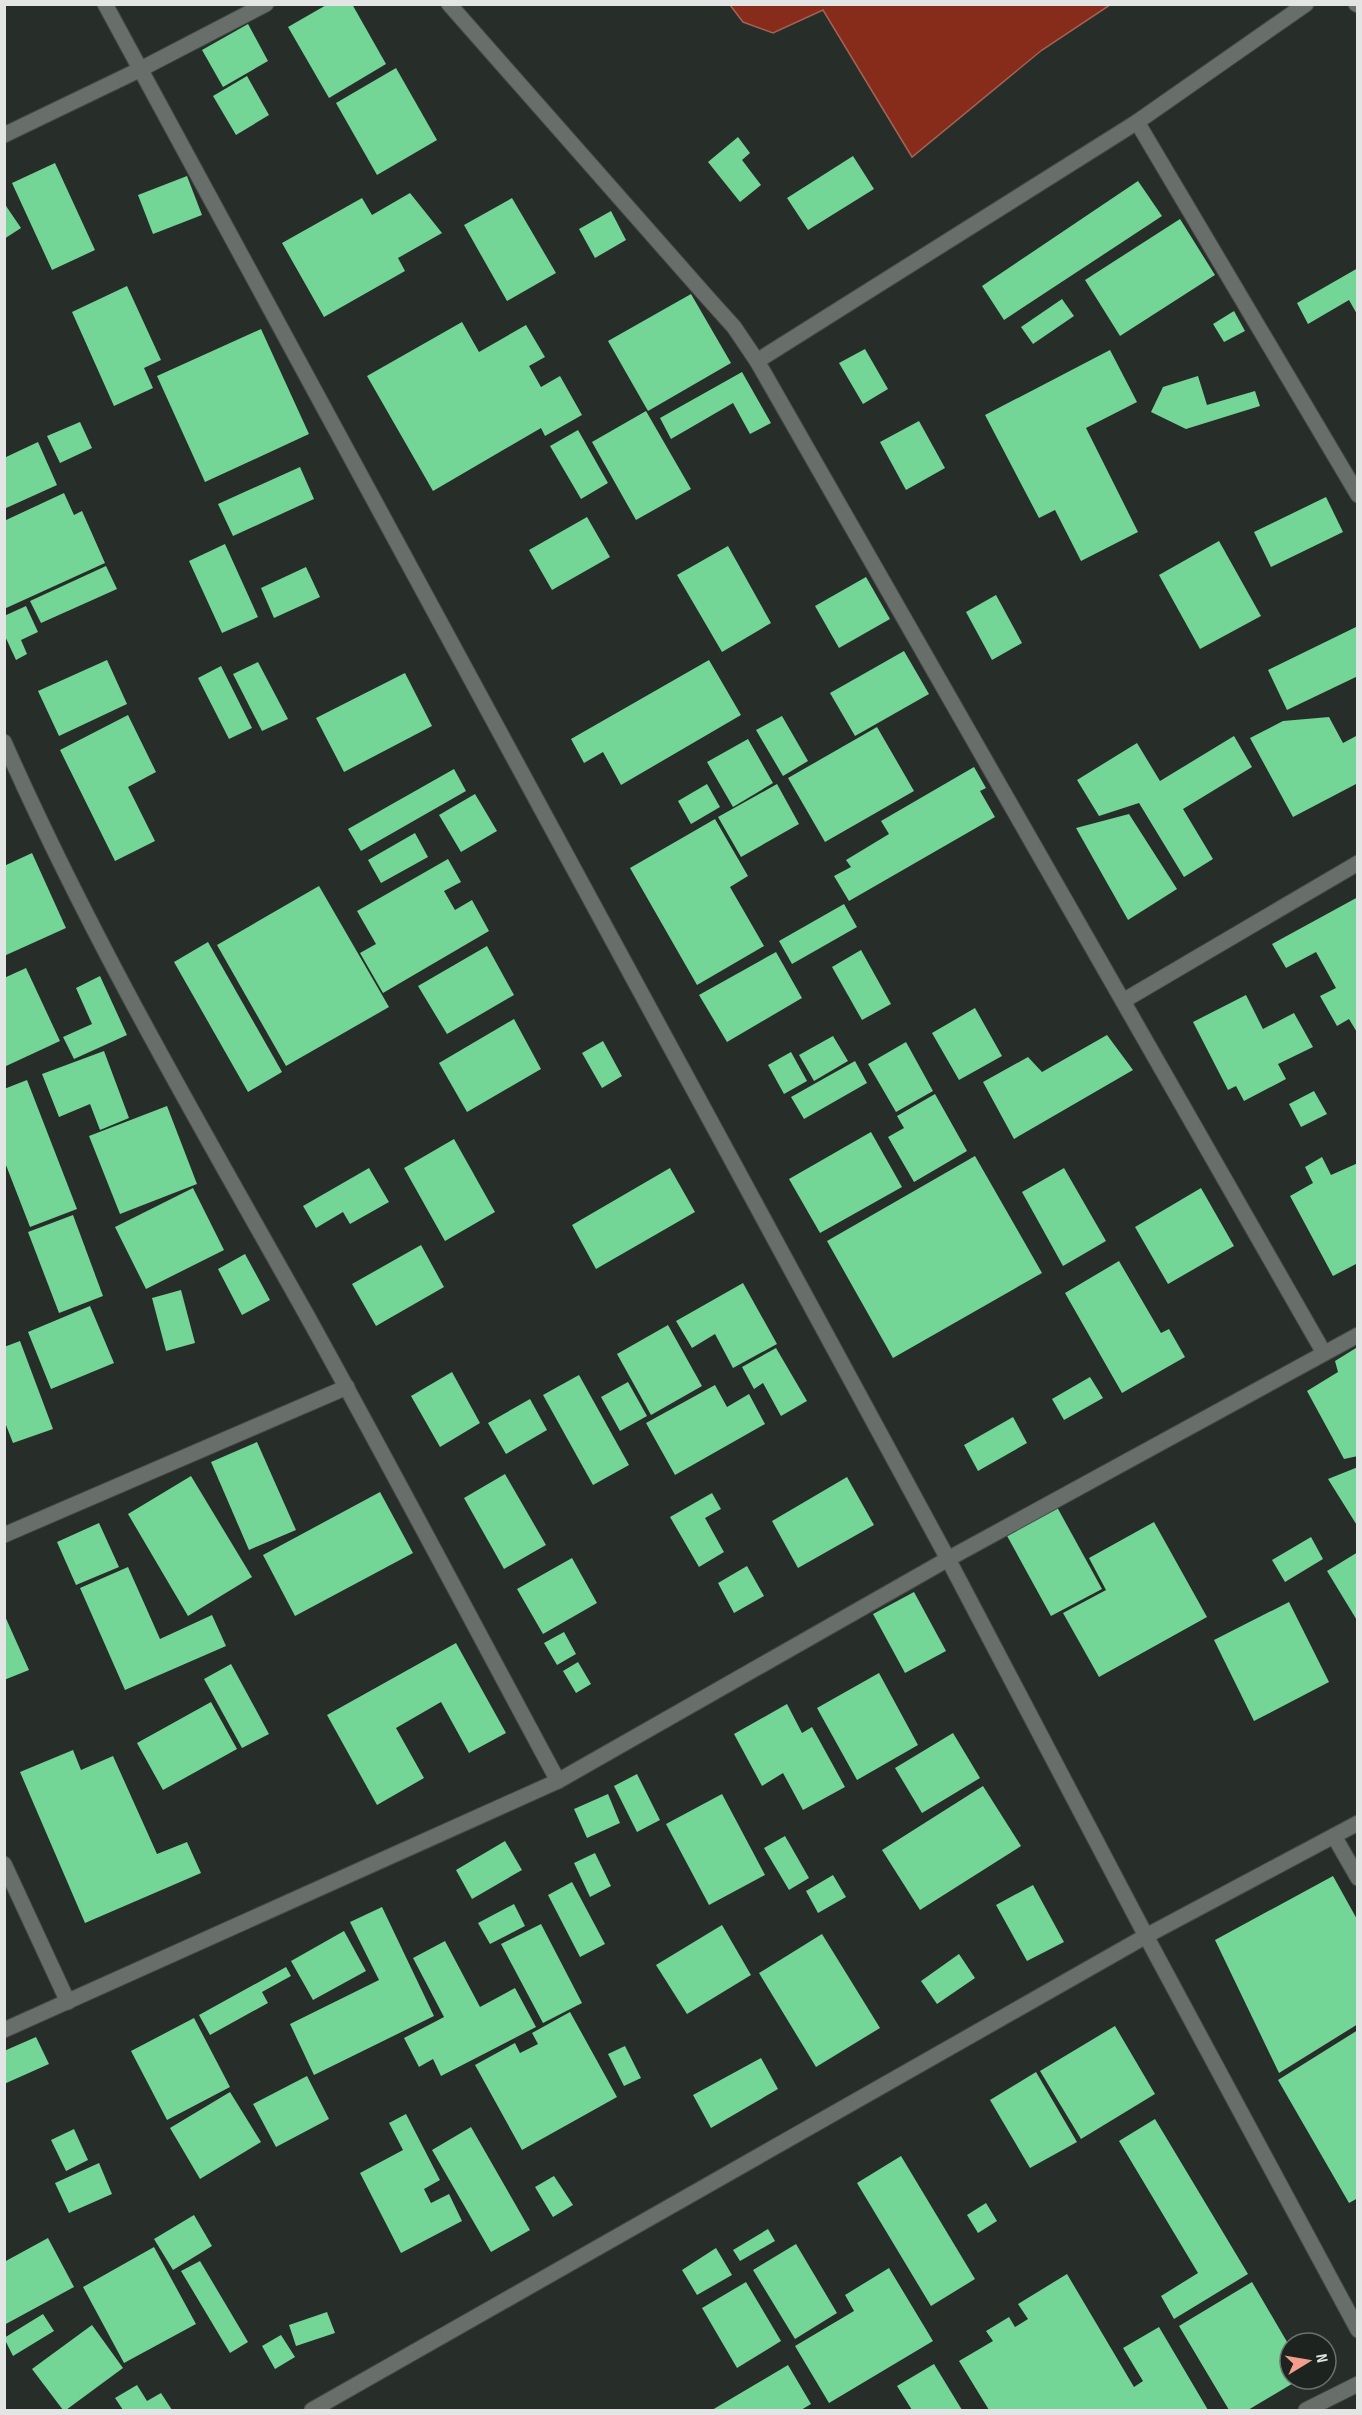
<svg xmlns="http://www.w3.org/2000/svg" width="1362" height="2415" font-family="'Sofia Sans Condensed',sans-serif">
<rect width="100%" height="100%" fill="#272d28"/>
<polygon fill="#872b1b" stroke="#a26357" stroke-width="1.5" points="730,5 1110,5 1042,50 912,157 823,10 773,33 743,22"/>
<g fill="#73d596">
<polygon points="328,4 352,4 386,64 329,98 288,27"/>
<polygon points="248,24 268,61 223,87 202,50"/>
<polygon points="396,68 437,140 377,175 336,103"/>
<polygon points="247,76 269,115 236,135 213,96"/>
<polygon points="738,137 750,153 742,160 761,185 740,202 708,162"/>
<polygon points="853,156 874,189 808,230 787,198"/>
<polygon points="55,163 95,250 52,270 12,183"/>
<polygon points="187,176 202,215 153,234 138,195"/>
<polygon points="1138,181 1162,216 1004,320 982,286"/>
<polygon points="410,193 442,233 398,258 405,271 324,317 282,243 362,198 372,215"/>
<polygon points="512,198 556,273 507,301 464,225"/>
<polygon points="4,203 21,228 4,239"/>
<polygon points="611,211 626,240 595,258 579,229"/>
<polygon points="1180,219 1215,275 1120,336 1085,280"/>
<polygon points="1358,268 1358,316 1349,300 1308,324 1297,303"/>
<polygon points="127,286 161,360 144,368 153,388 114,406 72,312"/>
<polygon points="691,294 731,363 648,411 608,341"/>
<polygon points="1062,299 1074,316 1033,344 1021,327"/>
<polygon points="1234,311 1245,331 1224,342 1213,324"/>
<polygon points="462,322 479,352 526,325 545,357 529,366 541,387 560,376 582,415 545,436 541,428 433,491 367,376"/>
<polygon points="261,329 309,434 205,482 157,376"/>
<polygon points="865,349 888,389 863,404 839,363"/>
<polygon points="1110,350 1137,402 1086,428 1138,532 1081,561 1055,510 1039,518 985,415"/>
<polygon points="742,372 771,423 750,434 733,403 671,439 660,418"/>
<polygon points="1198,376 1207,405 1255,391 1260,406 1186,429 1151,412 1163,387"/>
<polygon points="646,411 691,489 636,520 592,442"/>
<polygon points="919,421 945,468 906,490 880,442"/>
<polygon points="80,422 92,448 60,463 47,436"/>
<polygon points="578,430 608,483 581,499 550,446"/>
<polygon points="38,442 57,485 4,509 4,458"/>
<polygon points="300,467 314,499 233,536 218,504"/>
<polygon points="64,493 74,515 82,511 105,563 4,609 4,521"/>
<polygon points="1326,497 1343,532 1271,567 1254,532"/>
<polygon points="587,517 610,557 552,590 529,550"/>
<polygon points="1219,541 1261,616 1200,649 1159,575"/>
<polygon points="225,544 258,617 222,633 189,561"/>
<polygon points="728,546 771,623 722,652 677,575"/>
<polygon points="106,566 117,589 41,623 30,601"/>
<polygon points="306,567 320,597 274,618 261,588"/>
<polygon points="866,577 890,619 839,648 815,606"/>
<polygon points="996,595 1022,643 992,660 966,612"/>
<polygon points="26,606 38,632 21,640 27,654 16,660 4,634 4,616"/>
<polygon points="1358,626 1358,676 1287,710 1268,670"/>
<polygon points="904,651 929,694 855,736 830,693"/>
<polygon points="107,660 127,704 59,736 38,691"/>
<polygon points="709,660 741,715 621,785 603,752 584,763 571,739"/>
<polygon points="258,662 288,719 262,731 233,674"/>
<polygon points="221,666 252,728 229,739 198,678"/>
<polygon points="405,673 432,726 344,772 316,718"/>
<polygon points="128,715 156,772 128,787 155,841 115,861 60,750"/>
<polygon points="782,716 808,761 783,776 756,730"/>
<polygon points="1329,717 1343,743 1358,735 1358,783 1293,817 1250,738 1283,721"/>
<polygon points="877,727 914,791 825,842 788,778"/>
<polygon points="1234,736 1252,767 1183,809 1213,859 1184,877 1139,803 1099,816 1077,780 1137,743 1160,781"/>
<polygon points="748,739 773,783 733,807 707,762"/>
<polygon points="974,767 986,788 980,791 995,817 849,901 834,876 851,867 846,860 889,834 881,821"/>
<polygon points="454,769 466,791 361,851 348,829"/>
<polygon points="707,784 720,807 691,824 678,801"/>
<polygon points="777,784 799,824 741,857 718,817"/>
<polygon points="475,794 497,831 461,852 439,815"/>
<polygon points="1129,814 1177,889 1128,920 1076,828"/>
<polygon points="715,819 748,876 730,887 764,946 697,985 630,868"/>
<polygon points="415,833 428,857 381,883 368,860"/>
<polygon points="32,853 66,928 4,956 4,866"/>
<polygon points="448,859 461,882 444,891 455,910 472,900 489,931 383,993 360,953 376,944 357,911"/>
<polygon points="319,886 389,1007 286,1066 217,945"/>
<polygon points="1358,897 1358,1034 1349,1019 1337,1026 1320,996 1336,988 1316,952 1286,968 1272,944"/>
<polygon points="844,904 857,927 792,964 779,941"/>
<polygon points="208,942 282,1072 248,1092 174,962"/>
<polygon points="487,946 514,995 447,1034 418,986"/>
<polygon points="861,950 891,1004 862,1020 832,967"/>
<polygon points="776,952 802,998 727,1042 699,995"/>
<polygon points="26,968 60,1041 4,1067 4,978"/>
<polygon points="100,976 127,1035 74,1059 63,1037 92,1024 76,988"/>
<polygon points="1246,995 1263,1029 1294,1013 1313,1047 1278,1064 1286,1079 1244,1101 1236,1086 1228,1090 1193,1022"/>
<polygon points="975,1008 1002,1056 959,1080 932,1033"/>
<polygon points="514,1019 541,1069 467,1112 439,1063"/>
<polygon points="1107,1035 1133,1070 1014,1139 983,1082 1028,1057 1042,1072"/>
<polygon points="833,1036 848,1061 814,1081 799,1055"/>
<polygon points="603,1041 622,1076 602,1088 582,1053"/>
<polygon points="906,1042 933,1091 896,1112 868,1064"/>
<polygon points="104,1051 129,1118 100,1130 90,1104 59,1117 42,1074"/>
<polygon points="791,1052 807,1081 784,1094 768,1065"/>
<polygon points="855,1061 867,1083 804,1119 791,1097"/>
<polygon points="27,1080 77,1209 30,1227 4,1160 4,1089"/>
<polygon points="1314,1091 1327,1114 1301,1127 1289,1104"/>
<polygon points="935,1094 967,1151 914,1182 888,1137 904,1128 897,1116"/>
<polygon points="167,1106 197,1184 120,1214 89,1136"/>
<polygon points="871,1132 902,1187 820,1233 789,1179"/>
<polygon points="454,1139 495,1212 445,1241 404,1168"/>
<polygon points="975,1156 1042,1273 893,1358 827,1241"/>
<polygon points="1322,1157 1331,1175 1358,1163 1358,1263 1333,1276 1290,1196 1313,1183 1305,1167"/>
<polygon points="369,1168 389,1202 350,1224 343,1212 316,1228 303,1206"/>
<polygon points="670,1168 695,1212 596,1269 572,1225"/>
<polygon points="1064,1168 1106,1241 1063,1266 1022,1192"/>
<polygon points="193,1188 224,1250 146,1289 115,1227"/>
<polygon points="1201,1188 1234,1246 1168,1284 1135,1227"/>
<polygon points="73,1215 103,1296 59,1313 28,1232"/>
<polygon points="421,1245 444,1287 376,1326 352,1284"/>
<polygon points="245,1254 270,1300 242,1315 218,1269"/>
<polygon points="1119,1261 1161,1333 1169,1329 1185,1357 1122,1393 1065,1293"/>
<polygon points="743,1283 777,1344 733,1368 715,1334 692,1348 676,1321"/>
<polygon points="181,1290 195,1343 166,1351 152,1298"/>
<polygon points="90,1306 114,1363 51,1389 28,1332"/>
<polygon points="668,1325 702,1386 651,1415 617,1354"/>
<polygon points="20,1341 53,1429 13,1443 4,1420 4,1347"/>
<polygon points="776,1348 807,1401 781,1416 763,1383 754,1389 742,1367"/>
<polygon points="1356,1348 1358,1456 1344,1459 1307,1391 1338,1372 1335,1361"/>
<polygon points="452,1372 480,1423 440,1447 411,1396"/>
<polygon points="579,1375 629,1465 593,1485 543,1395"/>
<polygon points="1090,1377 1103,1398 1064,1420 1052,1399"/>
<polygon points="628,1382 647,1416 620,1431 601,1397"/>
<polygon points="715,1385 727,1407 749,1394 765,1424 675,1475 646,1423"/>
<polygon points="530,1399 547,1430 506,1454 488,1423"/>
<polygon points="1013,1417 1027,1443 978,1471 964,1445"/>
<polygon points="257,1442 296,1530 249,1550 211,1462"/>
<polygon points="1358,1467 1358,1527 1328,1479"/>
<polygon points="505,1474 546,1545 504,1569 464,1498"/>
<polygon points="191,1476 252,1577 188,1616 128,1514"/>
<polygon points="847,1477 874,1525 798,1568 772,1521"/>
<polygon points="380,1492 413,1553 295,1616 263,1555"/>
<polygon points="712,1493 721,1509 705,1518 724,1552 699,1567 670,1517"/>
<polygon points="1057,1507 1102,1589 1051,1616 1006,1534"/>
<polygon points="1154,1522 1207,1617 1099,1677 1063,1613 1106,1590 1089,1558"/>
<polygon points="99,1523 119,1567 76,1585 57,1542"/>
<polygon points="1311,1537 1323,1559 1285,1582 1272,1560"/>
<polygon points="1358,1552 1358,1622 1327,1571"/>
<polygon points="572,1558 597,1603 543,1634 517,1589"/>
<polygon points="747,1566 764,1596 734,1613 718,1583"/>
<polygon points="128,1567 160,1639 212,1615 226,1646 125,1690 80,1588"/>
<polygon points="914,1592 946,1651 905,1673 873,1614"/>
<polygon points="1289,1602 1329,1682 1254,1721 1214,1640"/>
<polygon points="4,1614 29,1670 4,1680"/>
<polygon points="564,1632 576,1654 557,1665 544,1643"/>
<polygon points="456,1643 506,1733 469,1753 441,1702 396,1728 424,1778 377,1805 327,1715"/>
<polygon points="578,1662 591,1684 576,1693 563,1671"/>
<polygon points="231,1664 269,1734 242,1748 204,1679"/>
<polygon points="879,1673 918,1745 857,1780 817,1708"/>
<polygon points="211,1702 237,1749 163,1790 137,1743"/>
<polygon points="787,1704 802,1733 812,1727 845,1787 803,1810 783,1773 762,1786 734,1734"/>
<polygon points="953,1733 980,1778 922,1813 895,1768"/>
<polygon points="73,1750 81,1770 113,1756 157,1854 187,1842 201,1873 85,1923 20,1772"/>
<polygon points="637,1774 660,1820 637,1832 614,1786"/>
<polygon points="983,1786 1021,1846 920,1910 882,1850"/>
<polygon points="608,1794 620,1823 587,1838 574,1809"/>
<polygon points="722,1794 765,1875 709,1905 666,1824"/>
<polygon points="785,1836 809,1878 789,1890 764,1848"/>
<polygon points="505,1841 522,1870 472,1899 456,1870"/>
<polygon points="595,1853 611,1886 590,1897 574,1863"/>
<polygon points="833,1875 846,1897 818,1913 806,1891"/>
<polygon points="1333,1876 1358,1921 1358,2024 1279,2073 1215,1940"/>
<polygon points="572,1882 605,1944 580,1957 548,1895"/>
<polygon points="1033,1885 1064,1942 1027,1961 996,1905"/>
<polygon points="514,1904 525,1926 490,1944 478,1923"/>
<polygon points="382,1907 434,2016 314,2075 290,2024 379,1980 350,1922"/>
<polygon points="541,1924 582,2003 543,2023 501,1944"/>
<polygon points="722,1925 751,1975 687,2014 656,1965"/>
<polygon points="344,1931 366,1971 313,2000 291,1961"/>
<polygon points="822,1934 880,2028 816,2067 759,1973"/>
<polygon points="445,1941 480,2007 515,1988 536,2027 441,2076 433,2059 419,2067 404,2038 444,2017 413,1958"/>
<polygon points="959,1954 975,1978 937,2004 921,1981"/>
<polygon points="286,1967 291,1976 262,1992 268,2003 210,2035 199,2015"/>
<polygon points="570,2012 617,2097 522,2150 475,2065 515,2043 520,2053 538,2044 532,2033"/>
<polygon points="194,2018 230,2087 167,2120 131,2051"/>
<polygon points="1115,2026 1155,2094 1081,2139 1040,2071"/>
<polygon points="1358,2030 1358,2198 1349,2203 1278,2080"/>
<polygon points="36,2037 49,2064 4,2084 4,2051"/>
<polygon points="625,2046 641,2078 624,2086 608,2054"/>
<polygon points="761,2058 778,2089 711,2128 693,2095"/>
<polygon points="1036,2072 1077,2142 1030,2168 990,2100"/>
<polygon points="307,2076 329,2119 276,2147 253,2104"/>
<polygon points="230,2092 261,2142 200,2179 170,2128"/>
<polygon points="406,2114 440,2180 424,2189 431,2203 449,2194 462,2221 401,2253 360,2173 403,2150 389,2123"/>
<polygon points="1155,2119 1248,2274 1174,2319 1161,2296 1198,2273 1119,2141"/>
<polygon points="471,2127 530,2230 491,2252 432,2150"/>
<polygon points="74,2129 88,2160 66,2171 51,2140"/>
<polygon points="901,2156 975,2279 931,2306 857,2183"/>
<polygon points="99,2163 112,2194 69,2213 55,2183"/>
<polygon points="554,2176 573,2205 553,2217 535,2187"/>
<polygon points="986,2203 997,2221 978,2233 967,2215"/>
<polygon points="194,2215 212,2246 173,2270 154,2239"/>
<polygon points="768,2229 775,2241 740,2261 733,2250"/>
<polygon points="48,2238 74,2287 4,2325 4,2262"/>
<polygon points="796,2244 837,2313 795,2339 753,2270"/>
<polygon points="154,2247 196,2324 124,2363 83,2287"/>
<polygon points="716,2248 732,2275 697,2295 682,2270"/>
<polygon points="200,2261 248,2342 230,2353 181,2271"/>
<polygon points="889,2268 933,2341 829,2403 795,2346 854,2311 845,2295"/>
<polygon points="1067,2274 1134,2387 1143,2381 1123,2348 1159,2327 1208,2410 989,2410 959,2361 993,2341 986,2331 1009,2317 1015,2327 1028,2319 1018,2304"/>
<polygon points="746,2282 781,2341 737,2368 702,2308"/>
<polygon points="1252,2282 1290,2347 1290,2379 1300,2379 1248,2410 1229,2410 1179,2326"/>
<polygon points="327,2312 335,2333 296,2346 289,2325"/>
<polygon points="43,2314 54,2331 13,2356 4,2338"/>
<polygon points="92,2325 123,2368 66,2410 63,2410 32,2369"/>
<polygon points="281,2335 295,2357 275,2369 262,2346"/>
<polygon points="934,2364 962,2410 912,2410 897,2386"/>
<polygon points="788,2365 811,2404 801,2410 712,2410"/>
<polygon points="137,2385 147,2401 161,2393 172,2410 123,2410 115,2398"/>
</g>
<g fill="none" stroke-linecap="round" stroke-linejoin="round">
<defs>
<g id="street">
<polyline points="105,4 948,1559 1146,1936 1358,2330"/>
<polyline points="449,4 707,297 734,327 757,361 1324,1353"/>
<polyline points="1356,4 1358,5"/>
<polyline points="1137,122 1358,495"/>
<polyline points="4,135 139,70 266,4"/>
<polyline points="757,361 1137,122 1306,4"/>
<path d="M 4,742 C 91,939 200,1125 305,1312 C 391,1467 474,1625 558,1781"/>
<polyline points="1123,1001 1358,863"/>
<polyline points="4,1535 347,1387"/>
<polyline points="1334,1836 1358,1878"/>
<polyline points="4,1864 68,2002"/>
<polyline points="4,2030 558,1781 948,1559 1358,1335"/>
<polyline points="312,2410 1146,1936 1358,1823"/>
<polyline points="1306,2410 1358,2384"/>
</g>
</defs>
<use href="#street" stroke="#474b48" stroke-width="17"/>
<use href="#street" stroke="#686f6a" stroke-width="15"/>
</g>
<rect width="1362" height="2415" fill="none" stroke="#e2e5e3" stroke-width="12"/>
<g transform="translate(1308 2361) rotate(79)"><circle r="28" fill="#1d231f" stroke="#6c716d" stroke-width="1.5"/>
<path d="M0-4.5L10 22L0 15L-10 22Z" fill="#f49d8c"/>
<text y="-9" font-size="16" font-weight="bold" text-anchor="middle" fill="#e2e5e3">N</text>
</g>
</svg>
